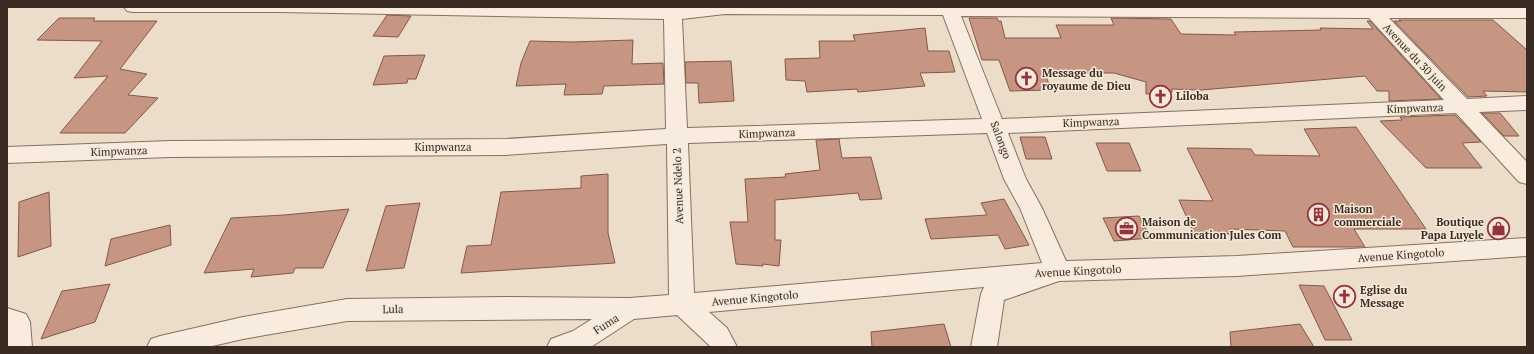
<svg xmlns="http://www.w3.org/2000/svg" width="1534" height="354" font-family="'PT Serif',serif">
<rect width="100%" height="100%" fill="#ecddca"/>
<g fill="#c79683" stroke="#855747">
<polygon points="387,15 411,16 398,37 373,36"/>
<polygon points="59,18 95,18 93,21 157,21 120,69 147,74 128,95 158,98 125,133 60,133 108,76 74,78 102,41 37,40"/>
<polygon points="969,18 997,18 998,21 1001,21 1005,38 1061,38 1056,25 1114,25 1111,18 1171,19 1181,34 1236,35 1234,32 1321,30 1320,28 1373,29 1367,21 1370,21 1441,99 1389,101 1389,91 1377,91 1365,76 1201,90 1172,89 1172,92 1146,94 1146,82 1114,73 1045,73 1051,90 1010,91 999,60 982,60"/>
<polygon points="1399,20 1493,20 1527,50 1527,92 1483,91 1487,96 1468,97 1394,21 1401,21"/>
<polygon points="925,28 928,51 949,51 955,72 920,73 925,86 858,92 857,89 807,92 805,81 786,80 785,59 820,58 819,41 855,41 853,35"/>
<polygon points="633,40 632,64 663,63 664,84 604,86 602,94 564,95 566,84 516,86 521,63 530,41 571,42"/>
<polygon points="425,55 416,79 408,79 407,83 373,85 384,56"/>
<polygon points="731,61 734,101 699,103 698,83 686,83 685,62"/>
<polygon points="1482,113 1500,113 1519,136 1504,136"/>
<polygon points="1455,115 1481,142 1462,143 1482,168 1426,168 1380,121 1402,120 1400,117"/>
<polygon points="1356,127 1426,229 1354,229 1365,247 1293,247 1285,231 1229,229 1231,234 1194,234 1179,200 1213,201 1187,148 1251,149 1255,155 1320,156 1304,129"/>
<polygon points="1020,137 1045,137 1052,159 1026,159"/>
<polygon points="839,139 842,158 871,157 882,199 860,200 858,193 775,200 775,240 781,240 779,266 763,264 763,266 736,264 730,222 748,222 745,179 786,177 785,174 820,170 816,140"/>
<polygon points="1096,143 1129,143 1141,171 1107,171"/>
<polygon points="608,174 608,233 615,263 461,273 467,246 491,245 501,192 581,188 581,176"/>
<polygon points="49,192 51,246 18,257 19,202"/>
<polygon points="1004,199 1029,245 1005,249 998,235 931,239 925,219 987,215 981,203"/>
<polygon points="420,203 404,268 366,271 386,206"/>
<polygon points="349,209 323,268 295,268 293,273 251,277 254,269 204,273 231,218 284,215"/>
<polygon points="1139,216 1151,238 1114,241 1103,218"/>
<polygon points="170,225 171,245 105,266 111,239"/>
<polygon points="110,284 95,322 41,339 62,291"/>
<polygon points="1299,285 1324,286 1352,340 1325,340"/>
<polygon points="944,324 951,347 872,347 871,332"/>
<polygon points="1300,324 1314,347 1231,347 1230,332"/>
</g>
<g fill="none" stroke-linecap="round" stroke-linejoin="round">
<defs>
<g id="street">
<path d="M 124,7 L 1527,8 L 1527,18 L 1389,18 L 1467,99 L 1527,96 L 1527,110 L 1479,112 L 1527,162 L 1527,184 L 1519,182 L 1456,113 L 1008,133 L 1026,179 L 1042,208 L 1066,261 L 1237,256 L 1527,238 L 1527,256 L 1237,276 L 1059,281 L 1004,300 L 997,347 L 971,347 L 981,294 L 984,287 L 709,312 L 727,328 L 737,347 L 711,347 L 677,315 L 634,319 L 591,347 L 547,347 L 551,339 L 573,331 L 592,319 L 347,321 L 243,339 L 208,347 L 147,347 L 151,339 L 160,336 L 243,317 L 347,299 L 504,297 L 629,298 L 669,295 L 667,144 L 506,155 L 170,157 L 7,163 L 7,147 L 170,141 L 506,139 L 666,129 L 664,19 L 280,12 L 133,12 L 127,11 ZM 725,14 L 943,15 L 982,119 L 687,128 L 682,19 ZM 961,16 L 1369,18 L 1444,100 L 1002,119 ZM 987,133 L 1004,179 L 1020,208 L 1042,263 L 694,293 L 688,143 Z"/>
<polygon points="7,308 26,314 30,322 32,347 7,347"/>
</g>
</defs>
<use href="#street" stroke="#886f5f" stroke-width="2"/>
<use href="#street" fill="#f7ecdd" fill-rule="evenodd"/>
</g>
<defs>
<symbol id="church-ring" viewBox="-11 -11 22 22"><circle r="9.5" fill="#f4e9d9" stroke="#933341" stroke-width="1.5"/><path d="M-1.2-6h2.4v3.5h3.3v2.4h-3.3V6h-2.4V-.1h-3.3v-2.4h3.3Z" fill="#933341"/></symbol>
<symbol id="building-ring" viewBox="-11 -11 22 22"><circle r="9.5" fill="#f4e9d9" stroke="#933341" stroke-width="1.5"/><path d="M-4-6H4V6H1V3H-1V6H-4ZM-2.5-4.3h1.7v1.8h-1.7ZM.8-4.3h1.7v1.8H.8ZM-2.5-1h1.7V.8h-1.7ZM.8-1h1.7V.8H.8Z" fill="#933341"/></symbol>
<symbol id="office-ring" viewBox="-11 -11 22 22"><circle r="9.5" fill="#f4e9d9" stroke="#933341" stroke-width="1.5"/><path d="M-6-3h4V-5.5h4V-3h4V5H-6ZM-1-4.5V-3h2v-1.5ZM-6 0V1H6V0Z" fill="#933341"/></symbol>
<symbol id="shop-ring" viewBox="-11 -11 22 22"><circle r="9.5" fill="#f4e9d9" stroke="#933341" stroke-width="1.5"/><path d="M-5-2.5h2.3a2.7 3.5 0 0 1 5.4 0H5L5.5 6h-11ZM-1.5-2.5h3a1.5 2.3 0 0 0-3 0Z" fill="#933341"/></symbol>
</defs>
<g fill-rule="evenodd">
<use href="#church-ring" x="1014" y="66" width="25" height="25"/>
<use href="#church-ring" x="1148" y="84" width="25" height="25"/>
<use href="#building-ring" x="1306" y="202" width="25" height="25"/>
<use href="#office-ring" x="1114" y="216" width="25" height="25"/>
<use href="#shop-ring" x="1486" y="216" width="25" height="25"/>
<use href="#church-ring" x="1332" y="284" width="25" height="25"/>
</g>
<g text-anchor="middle" stroke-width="3" stroke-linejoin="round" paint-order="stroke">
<g font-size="11" fill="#392a22" stroke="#f4e9d9">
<text transform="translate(1415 57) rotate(47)" y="4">Avenue du 30 juin</text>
<text transform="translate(1415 108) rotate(-2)" y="4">Kimpwanza</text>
<text transform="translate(1091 122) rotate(-2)" y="4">Kimpwanza</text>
<text transform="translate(767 133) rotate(-2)" y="4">Kimpwanza</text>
<text transform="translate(1001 140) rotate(69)" y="4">Salongo</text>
<text x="443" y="151">Kimpwanza</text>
<text transform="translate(119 151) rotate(-2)" y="4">Kimpwanza</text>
<text transform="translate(678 186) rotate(-92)" y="4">Avenue Ndelo 2</text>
<text transform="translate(1401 255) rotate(-4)" y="4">Avenue Kingotolo</text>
<text transform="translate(1078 271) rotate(-3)" y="4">Avenue Kingotolo</text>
<text transform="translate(755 298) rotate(-5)" y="4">Avenue Kingotolo</text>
<text transform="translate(393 309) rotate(-1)" y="4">Lula</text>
<text transform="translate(606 324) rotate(-32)" y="4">Fuma</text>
</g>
<g font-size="11" font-weight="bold" fill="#392a22" stroke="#f4e9d9" text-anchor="start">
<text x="1042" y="77">Message du<tspan x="1042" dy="13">royaume de Dieu</tspan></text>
<text x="1176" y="100">Liloba</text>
<text x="1334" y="213">Maison<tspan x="1334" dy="13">commerciale</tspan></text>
<text x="1142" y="226">Maison de<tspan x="1142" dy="13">Communication Jules Com</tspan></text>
<text x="1484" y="226" text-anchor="end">Boutique<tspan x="1484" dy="13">Papa Luyele</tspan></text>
<text x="1360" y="294">Eglise du<tspan x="1360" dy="13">Message</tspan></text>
</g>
</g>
<rect width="1534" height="354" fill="none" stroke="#392a22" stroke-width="16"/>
</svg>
